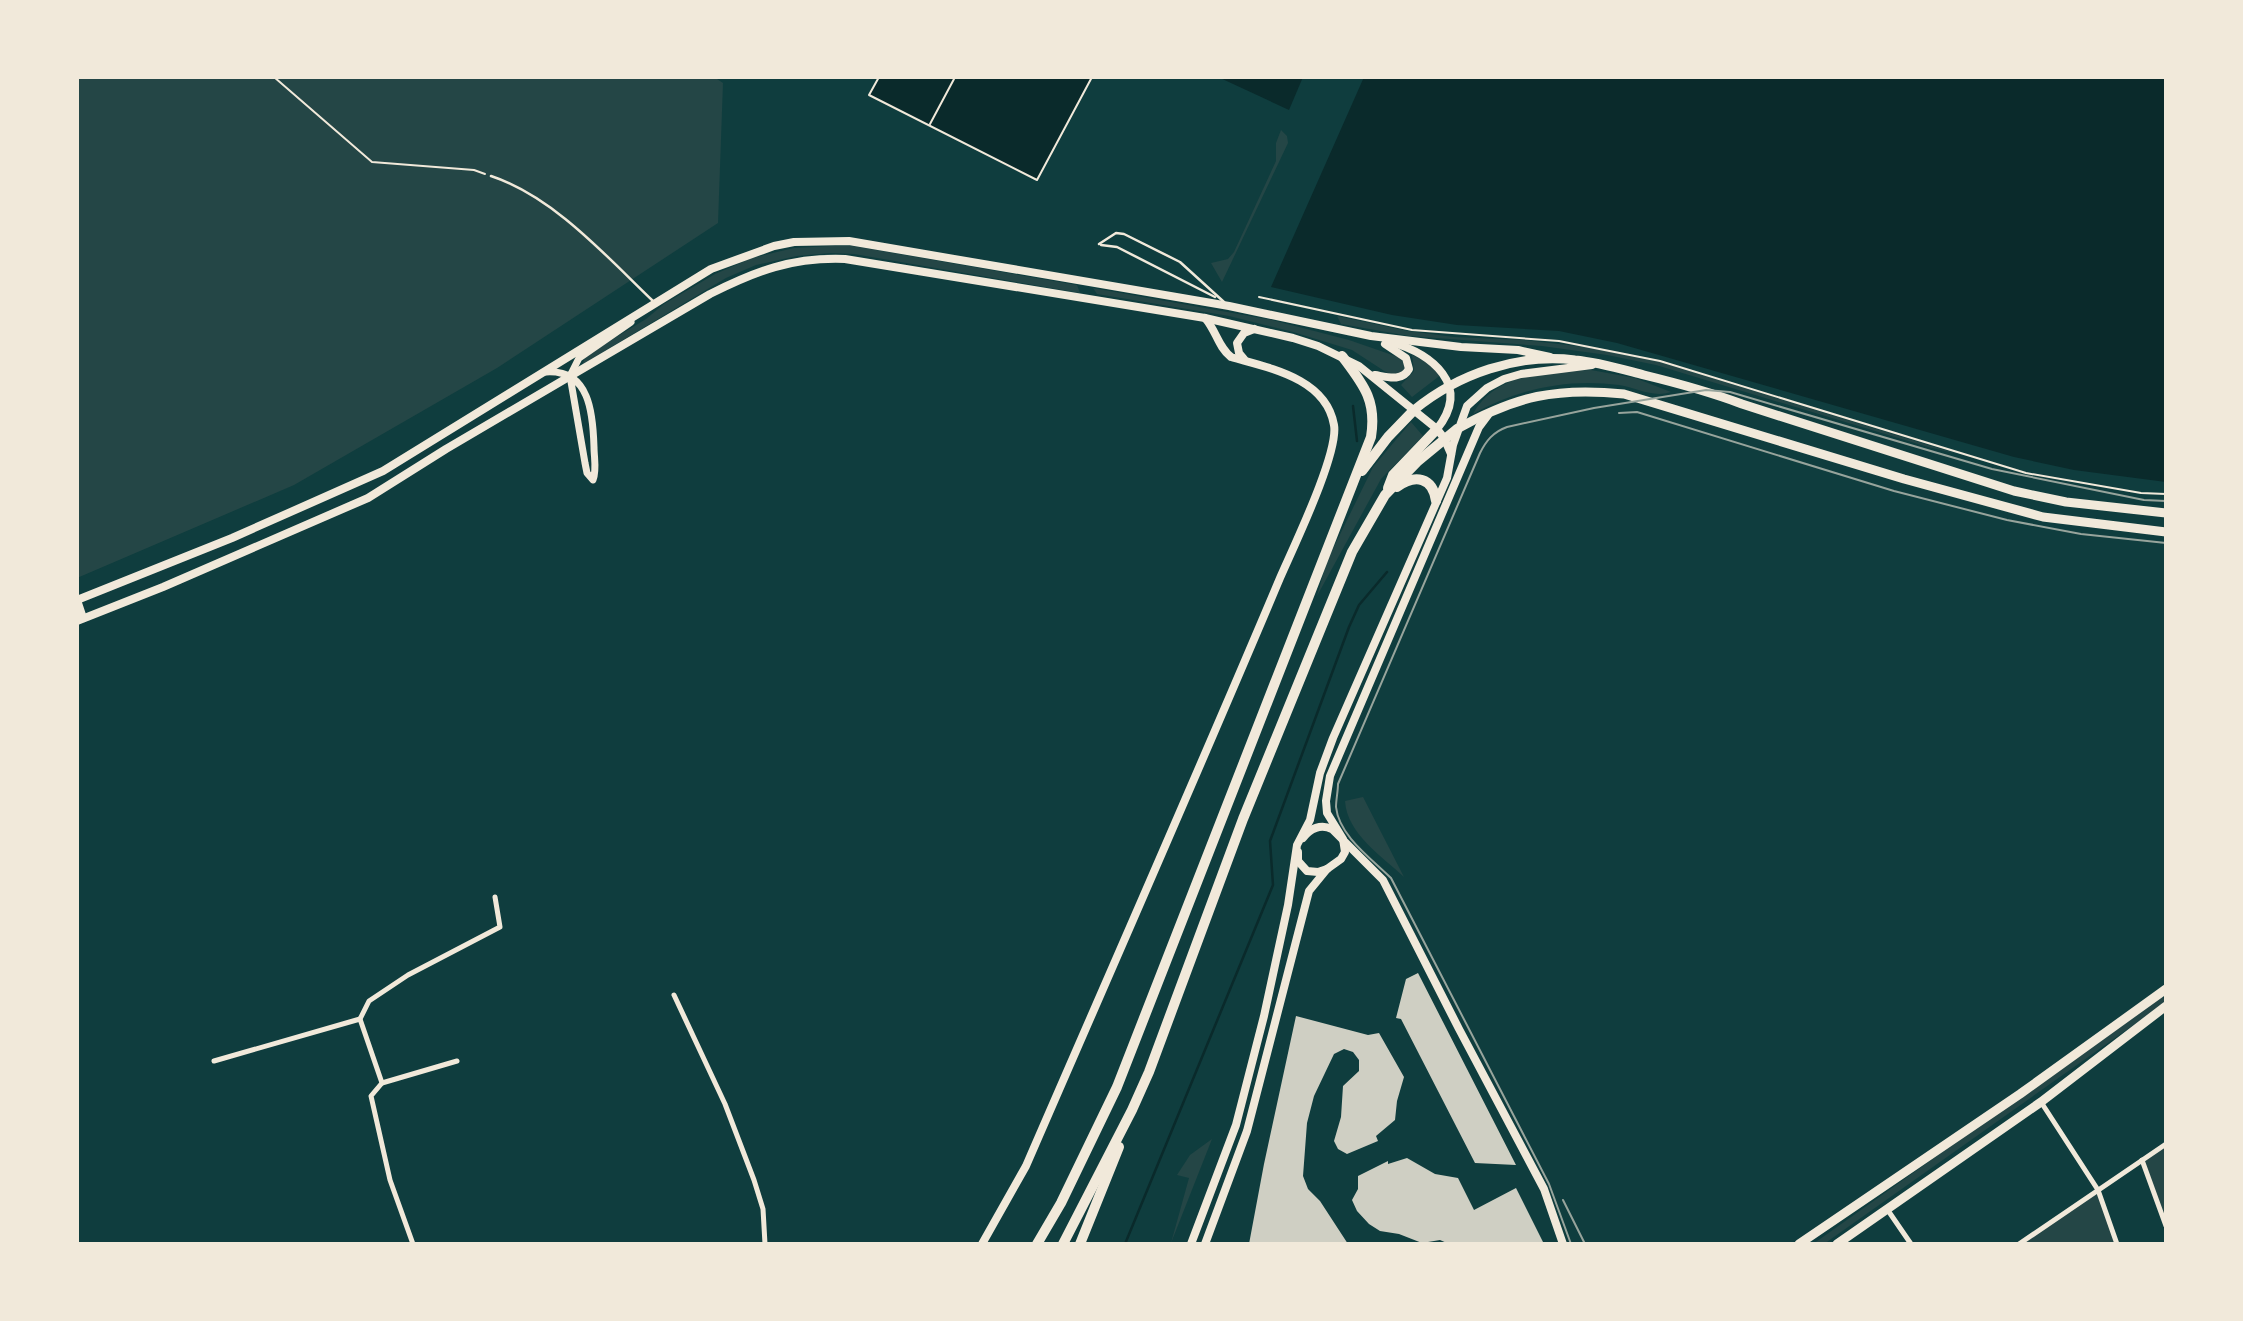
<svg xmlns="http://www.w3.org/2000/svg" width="2243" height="1321" font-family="'Roboto Condensed',sans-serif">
<rect width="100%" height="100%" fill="#0f3d3e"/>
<g fill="#244646">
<polygon points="77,77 714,77 723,83 718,223 497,368 294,485 77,578"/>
<polygon points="1281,130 1287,136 1288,143 1222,282 1211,263 1228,259 1234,252 1276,161 1276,143"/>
<polygon points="831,246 853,246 1077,285 1080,293 854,254 831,253 797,256 756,265 726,278 583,364 585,356 646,319 664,304 715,274 752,258 794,248"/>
<polygon points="1093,288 1272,320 1349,340 1401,358 1405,367 1401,375 1395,378 1352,350 1293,332 1229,316 1097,294"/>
<polygon points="1337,316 1408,331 1454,337 1524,340 1585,347 1660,362 1958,454 1928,447 1656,365 1607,355 1542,346 1409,336 1341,324"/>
<polygon points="1412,355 1438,367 1442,374 1412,397 1401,385 1414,371"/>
<path d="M 1591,370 L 1635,378 L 1671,392 C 1653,398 1637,388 1619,385 C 1568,378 1517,389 1473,414 C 1495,372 1549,372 1591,370 Z"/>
<polygon points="1411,422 1423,436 1381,479 1317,596 1327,561 1373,467"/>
<path d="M 1363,797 L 1404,877 C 1382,856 1347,834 1345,801 Z"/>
<polygon points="2162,996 2166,1002 1824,1244 1813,1244"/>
<polygon points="1212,1139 1171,1243 1189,1178 1177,1175 1190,1155"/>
<polygon points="2166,1144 2166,1226 2142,1160"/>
<polygon points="2098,1190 2117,1244 2019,1244"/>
</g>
<g fill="#0a2a2b">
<polygon points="879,77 1092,77 1037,180 869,95"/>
<polygon points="1218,77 1303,77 1289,110"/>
<polygon points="1364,77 2166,77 2166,482 2074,470 2014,457 1617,343 1559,331 1457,325 1392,315 1271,287"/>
</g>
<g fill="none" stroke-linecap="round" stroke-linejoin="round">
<g stroke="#0a2a2b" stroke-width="2.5">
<polyline points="1353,406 1357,441"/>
<polyline points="1125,1244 1273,885 1270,841 1349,627 1359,605 1387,572"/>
</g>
</g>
<g fill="#cfcfc3">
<polygon points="1418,973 1516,1165 1475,1163 1401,1019 1396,1018 1406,979"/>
<polygon points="1296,1016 1368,1035 1379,1033 1404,1077 1397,1101 1395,1120 1376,1136 1378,1141 1347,1154 1338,1149 1334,1141 1341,1117 1343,1086 1359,1071 1359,1060 1353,1052 1344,1049 1334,1054 1314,1096 1307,1123 1303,1176 1308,1189 1320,1201 1348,1244 1249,1244 1264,1164"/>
<polygon points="1407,1158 1435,1174 1458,1178 1474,1210 1516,1188 1544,1244 1449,1244 1440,1240 1422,1243 1399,1234 1380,1231 1369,1224 1357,1211 1352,1200 1358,1189 1358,1176 1388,1161 1388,1164"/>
</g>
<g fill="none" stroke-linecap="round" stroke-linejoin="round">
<g stroke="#f1e9da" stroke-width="2">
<polyline points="274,77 372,162 474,170 485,174"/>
<polyline points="879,77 869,95 1037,180 1092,77"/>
<polyline points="930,124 954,79"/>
<polyline points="1259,297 1412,330 1559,341 1660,361 2026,473 2141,493 2166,494"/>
</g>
<g stroke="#f1e9da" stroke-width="2.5">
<path d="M 491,176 C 554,197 606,256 653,301"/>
<polyline points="1099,244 1116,233 1124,234 1180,262 1224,302"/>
<polyline points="1101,245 1117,247 1215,297"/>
</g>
<g stroke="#f1e9da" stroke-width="5">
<polyline points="674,995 725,1104 754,1180 763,1209 765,1244"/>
<polyline points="214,1061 360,1019"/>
<polyline points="382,1083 457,1061"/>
<polyline points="2041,1102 2098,1190 2117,1244"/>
<polyline points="2142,1160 2166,1226"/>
<polyline points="1887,1209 1911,1244"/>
<polyline points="413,1244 390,1180 371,1096 382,1083 360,1019 369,1001 408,975 500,927 495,897"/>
<polyline points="2019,1244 2166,1144"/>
</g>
<path stroke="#f1e9da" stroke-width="7" d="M 546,372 C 590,369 593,414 594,447 C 594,458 597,470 593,480 L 587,473 L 585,463 L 570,376 L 579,358 L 631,322"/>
<g stroke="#f1e9da" stroke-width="8">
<path d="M 1391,342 C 1432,354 1472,385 1437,429"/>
<polyline points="1244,359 1239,353 1237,343 1244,333 1254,329"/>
<path d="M 1375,375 C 1387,377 1402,382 1409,369 L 1406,358 L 1385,344"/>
<polyline points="83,618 77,600 232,538 383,471 711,269 774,246 794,242 849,241 1229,306 1371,336 1461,347 1518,350 1550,357"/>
<path d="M 77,621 L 163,587 L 368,498 L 446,449 L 710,294 C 756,271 792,257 845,259 L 1205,318 L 1293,338 L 1318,346 L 1359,366 L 1437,429 L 1444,438 L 1451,454"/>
<path d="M 1303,838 C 1310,828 1321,824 1332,829 L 1383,880 L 1459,1029 L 1544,1189 L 1563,1244"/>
<polyline points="1298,852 1298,861 1307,871 1318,872 1327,869"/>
<path d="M 982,1244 L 1026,1166 C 1111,970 1197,775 1280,578 C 1293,548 1339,453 1334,425 C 1326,378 1269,368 1231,357 C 1218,347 1216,330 1205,318"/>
<polyline points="1191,1244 1236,1125 1264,1016 1288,905 1297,845 1310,820 1320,773 1333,738 1447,478 1453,445 1467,406 1487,388 1504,379 1521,374 1592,365"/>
<polyline points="1205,1244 1247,1131 1309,891 1327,869 1341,859 1345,852 1343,839 1327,813 1326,801 1330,776 1479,427 1488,415"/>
</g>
<g stroke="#f1e9da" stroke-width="9">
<path d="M 1414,410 C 1458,374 1518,353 1575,360 C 1598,362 1621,369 1644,375 C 1677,383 1710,392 1742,404 L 2014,491 L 2066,502 L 2166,513"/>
<path d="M 1457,429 C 1516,396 1556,387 1624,394 L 1904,479 L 2043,517 L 2166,532"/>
<polyline points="1799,1244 2020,1094 2166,989"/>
<polyline points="1837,1244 2041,1102 2166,1006"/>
</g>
<g stroke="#f1e9da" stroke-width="10">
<polyline points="1362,471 1388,437 1414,410"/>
<path d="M 1397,487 C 1415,474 1433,477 1436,501"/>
<polyline points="1388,488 1393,475 1437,429"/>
<path d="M 1037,1244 L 1061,1203 L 1117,1087 L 1371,437 C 1377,400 1363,384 1342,356"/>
<polyline points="1063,1244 1132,1110 1149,1072 1243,819 1352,552 1385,495 1417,462 1457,429"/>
<polyline points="1080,1244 1119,1147"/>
</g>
<g stroke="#97a49c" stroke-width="2">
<polyline points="1619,413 1637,412 1894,491 2007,520 2081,534 2166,543"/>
<polyline points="1563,1200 1585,1244"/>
<path d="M 1571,1244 L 1549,1184 L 1391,878 C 1372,859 1339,836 1336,807 C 1336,800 1338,791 1338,784 L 1480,453 C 1486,441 1493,432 1507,427 L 1594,408 L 1706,390 L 1730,392 L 1992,469 L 2144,500 L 2166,501"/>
</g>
</g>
<rect width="2243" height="1321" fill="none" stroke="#f1e9da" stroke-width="158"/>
</svg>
